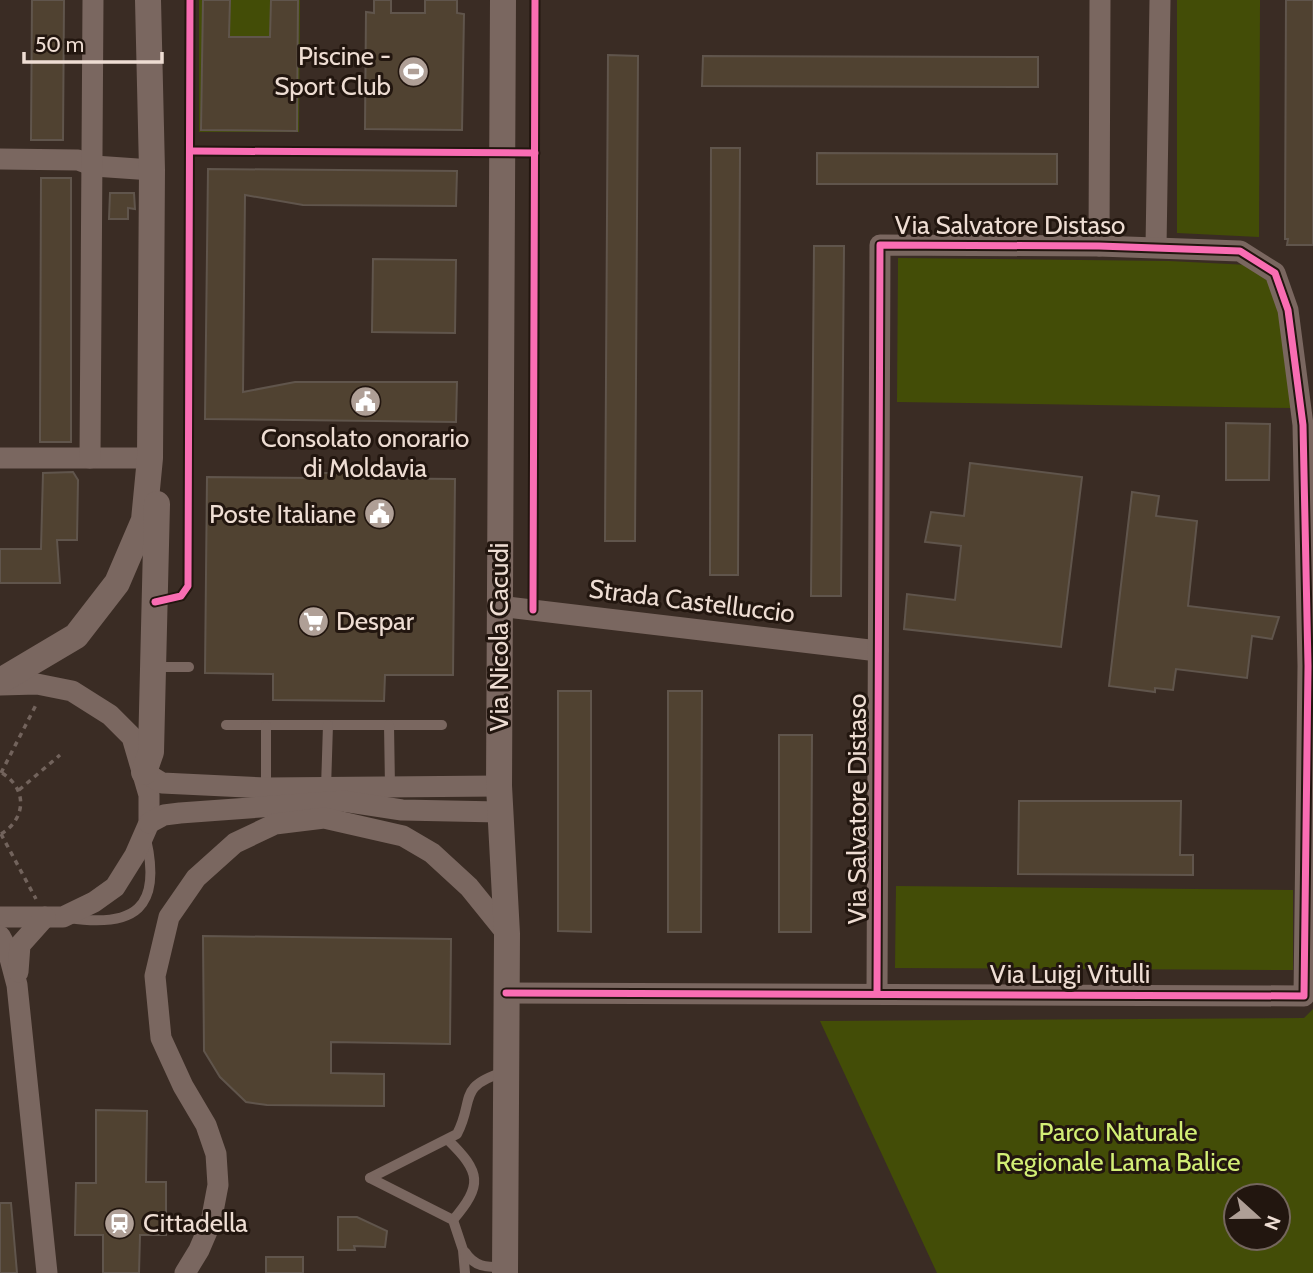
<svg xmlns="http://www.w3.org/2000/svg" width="1313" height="1273" font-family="Cabin,sans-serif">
<rect width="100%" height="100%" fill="#3a2c24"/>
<g fill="#434d07" fill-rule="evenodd">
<polygon points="199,0 300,0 299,132 199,132"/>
<polygon points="1177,0 1260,0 1259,237 1177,233"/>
<polygon points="898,258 1169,261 1249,265 1261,272 1276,294 1292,408 897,402"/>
<polygon points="896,886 1293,890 1293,970 895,968"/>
<path d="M 1313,1009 L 1313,1273 L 937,1273 L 820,1021 L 1304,1018 ZM 1236,1196 L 1278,1196 L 1278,1238 L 1236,1238 Z"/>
</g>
<g fill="#504231" stroke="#60554c" stroke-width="2">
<polygon points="32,0 64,0 63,140 31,140"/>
<polygon points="203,0 230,0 229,37 270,37 271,0 298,0 297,131 201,130"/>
<polygon points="374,0 391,0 391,13 425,13 425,0 457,0 457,13 464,14 462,130 365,129 366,12 374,13"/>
<polygon points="1286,0 1313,0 1313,245 1287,245 1288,239 1285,239"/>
<polygon points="608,55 638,56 635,541 605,541"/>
<polygon points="703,56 1038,57 1038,87 702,86"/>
<polygon points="711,148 740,148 738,575 710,575"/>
<polygon points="817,153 1057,154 1057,184 817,184"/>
<polygon points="208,169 457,171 456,206 303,205 245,195 243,392 295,382 457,382 456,422 205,419"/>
<polygon points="41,178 71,178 71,442 40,442"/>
<polygon points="110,193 134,193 135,209 128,208 128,219 109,219"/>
<polygon points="814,246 844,246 841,596 811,596"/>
<polygon points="373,259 456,260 455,333 372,332"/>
<polygon points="1226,423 1270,424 1269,480 1226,480"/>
<polygon points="970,463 1082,477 1061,647 904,629 907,594 955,600 961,546 925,542 931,512 964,516"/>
<polygon points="73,472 78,480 77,540 57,540 60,583 0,583 0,549 41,549 43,473"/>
<polygon points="318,473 345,473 345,478 455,479 453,675 385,675 384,701 273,700 273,674 205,673 207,477 318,478"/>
<polygon points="1132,492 1159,496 1156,516 1197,521 1188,606 1279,617 1272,639 1252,636 1247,678 1176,669 1173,690 1155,688 1155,692 1109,686"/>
<polygon points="558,691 591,691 591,932 558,931"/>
<polygon points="668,691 702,691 701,932 668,932"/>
<polygon points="779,735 812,735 811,932 779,932"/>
<polygon points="1019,801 1181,801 1180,855 1193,855 1193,875 1018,874"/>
<polygon points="203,936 451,939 450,1044 331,1042 331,1073 384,1074 384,1106 267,1105 246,1102 220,1077 204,1051"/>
<polygon points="96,1110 147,1111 146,1182 166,1182 166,1235 140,1235 139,1273 103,1273 103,1235 75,1235 76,1183 96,1183"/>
<polygon points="0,1203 11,1203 17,1273 0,1273"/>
<polygon points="338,1217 357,1217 387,1231 385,1247 354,1246 355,1250 338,1250"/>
<rect x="266" y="1257" width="37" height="16"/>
</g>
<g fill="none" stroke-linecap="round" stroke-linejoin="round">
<g stroke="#72635c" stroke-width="3.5" stroke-dasharray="5 5" stroke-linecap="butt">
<polyline points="1,773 37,703"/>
<polyline points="19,790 60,755"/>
<polyline points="1,834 36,899"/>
<path d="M 1,834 C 26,819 28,789 2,773"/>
</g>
<g stroke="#7a6760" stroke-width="10">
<polyline points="153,667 189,667"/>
<polyline points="226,725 442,725"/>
<polyline points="389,725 390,787"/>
<polyline points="266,726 266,788"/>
<polyline points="326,788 328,725"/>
<path d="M 69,918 C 135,928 162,908 146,839"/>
<path d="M 448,1140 C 481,1172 483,1185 453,1220"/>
<path d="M 370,1178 L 457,1134 C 475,1100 456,1087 504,1072"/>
<polyline points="370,1178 453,1220 463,1250 465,1273"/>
<path d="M 465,1252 C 475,1268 488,1267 505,1267"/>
</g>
<g stroke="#7a6760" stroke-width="21">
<polyline points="0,159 78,160 94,166 152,170"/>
<polyline points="1099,246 1100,0"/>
<polyline points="1156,247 1160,0"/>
<polyline points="0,458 150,458"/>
<polyline points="90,458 93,0"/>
<polyline points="499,606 878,651"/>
<polyline points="0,685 37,684 72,691 110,715 132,737 149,795 149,823 135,855 115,887 94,902 63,917 0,917"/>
<polyline points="144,772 162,783 266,788 499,786"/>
<polyline points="149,823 164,815 180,813 343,801 402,810 499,812"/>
<polyline points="0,936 8,951 17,985 47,1273"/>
<polyline points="18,972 20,945 45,917"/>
<polyline points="506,993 1304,996 1308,666 1303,425 1288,310 1275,273 1240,251 1099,246 880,245 877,994"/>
<polyline points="185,1273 199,1250 211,1222 218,1185 216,1154 206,1125 183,1086 161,1038 155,976 169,917 196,878 235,843 275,824 324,818 403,836 432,853 469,887 507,934"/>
</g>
<g stroke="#7a6760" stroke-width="26">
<polyline points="503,0 499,786 507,934 505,1273"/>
<polyline points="0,681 76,636 117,583 144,520 150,458 152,170 148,0"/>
<polyline points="144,772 151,752 157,504"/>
</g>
<defs>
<g id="cycleway">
<polyline points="190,151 535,153"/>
<polyline points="155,602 181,596 188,586 190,0"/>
<polyline points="533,610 535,0"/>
<polyline points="506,993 1304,996 1308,666 1303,425 1288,310 1275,273 1240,251 1099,246 880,245 877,994"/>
</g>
</defs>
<use href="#cycleway" stroke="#22160f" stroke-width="11"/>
<use href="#cycleway" stroke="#f96db3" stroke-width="7"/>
</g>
<defs>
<symbol id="stadium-disc" viewBox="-11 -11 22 22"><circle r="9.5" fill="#af9f96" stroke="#22160f"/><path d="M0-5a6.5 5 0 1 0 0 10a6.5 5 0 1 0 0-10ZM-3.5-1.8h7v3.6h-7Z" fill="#fff"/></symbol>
<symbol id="civic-disc" viewBox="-11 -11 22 22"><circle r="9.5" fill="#af9f96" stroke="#22160f"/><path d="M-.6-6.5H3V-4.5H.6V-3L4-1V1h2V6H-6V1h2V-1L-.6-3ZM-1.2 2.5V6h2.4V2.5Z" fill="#fff"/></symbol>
<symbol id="supermarket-disc" viewBox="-11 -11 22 22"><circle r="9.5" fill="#af9f96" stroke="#22160f"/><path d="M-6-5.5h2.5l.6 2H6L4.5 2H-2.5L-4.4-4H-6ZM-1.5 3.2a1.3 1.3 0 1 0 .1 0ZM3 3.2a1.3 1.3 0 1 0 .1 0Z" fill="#fff"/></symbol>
<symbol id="station-disc" viewBox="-11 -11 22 22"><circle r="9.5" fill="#af9f96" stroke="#22160f"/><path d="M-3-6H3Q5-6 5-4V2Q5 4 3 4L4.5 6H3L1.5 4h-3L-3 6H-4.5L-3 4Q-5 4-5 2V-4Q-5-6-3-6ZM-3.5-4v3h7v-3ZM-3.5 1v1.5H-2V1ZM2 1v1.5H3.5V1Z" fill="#fff"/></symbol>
</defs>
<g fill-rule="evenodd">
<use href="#stadium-disc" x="396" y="54" width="35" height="35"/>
<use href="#civic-disc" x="348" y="384" width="35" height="35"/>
<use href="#civic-disc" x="362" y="496" width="35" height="35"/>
<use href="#supermarket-disc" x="296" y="604" width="35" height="35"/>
<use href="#station-disc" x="102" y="1206" width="35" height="35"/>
</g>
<g text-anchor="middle" stroke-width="6" stroke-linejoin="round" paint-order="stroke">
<g font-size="26" fill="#eeddd3" stroke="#22160f" text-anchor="end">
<text x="391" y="65">Piscine -<tspan x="391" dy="30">Sport Club</tspan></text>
<text x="365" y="447" text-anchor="middle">Consolato onorario<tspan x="365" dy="30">di Moldavia</tspan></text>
<text x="356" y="523">Poste Italiane</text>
<text x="336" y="630" text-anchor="start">Despar</text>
<text x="143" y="1232" text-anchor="start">Cittadella</text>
</g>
<g font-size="26" fill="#eeddd3" stroke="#22160f">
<text x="1010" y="234">Via Salvatore Distaso</text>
<text transform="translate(692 601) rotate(7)" y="9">Strada Castelluccio</text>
<text transform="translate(499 637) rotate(-90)" y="9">Via Nicola Cacudi</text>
<text transform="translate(857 809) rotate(-90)" y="9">Via Salvatore Distaso</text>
<text x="1070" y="983">Via Luigi Vitulli</text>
</g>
<g font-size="26" fill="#d2ee75" stroke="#22160f">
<text x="1118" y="1141">Parco Naturale<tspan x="1118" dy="30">Regionale Lama Balice</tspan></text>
</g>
</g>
<g transform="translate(1257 1217) rotate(111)"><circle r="33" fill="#22160f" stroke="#74665d" stroke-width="2"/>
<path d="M0-5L12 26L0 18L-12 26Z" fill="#af9f96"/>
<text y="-10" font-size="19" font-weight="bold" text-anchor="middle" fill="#eeddd3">N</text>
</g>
<path d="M24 52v10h138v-10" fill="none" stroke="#eeddd3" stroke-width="3.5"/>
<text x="35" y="52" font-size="21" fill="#eeddd3" stroke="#22160f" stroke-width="5" paint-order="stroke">50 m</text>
</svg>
